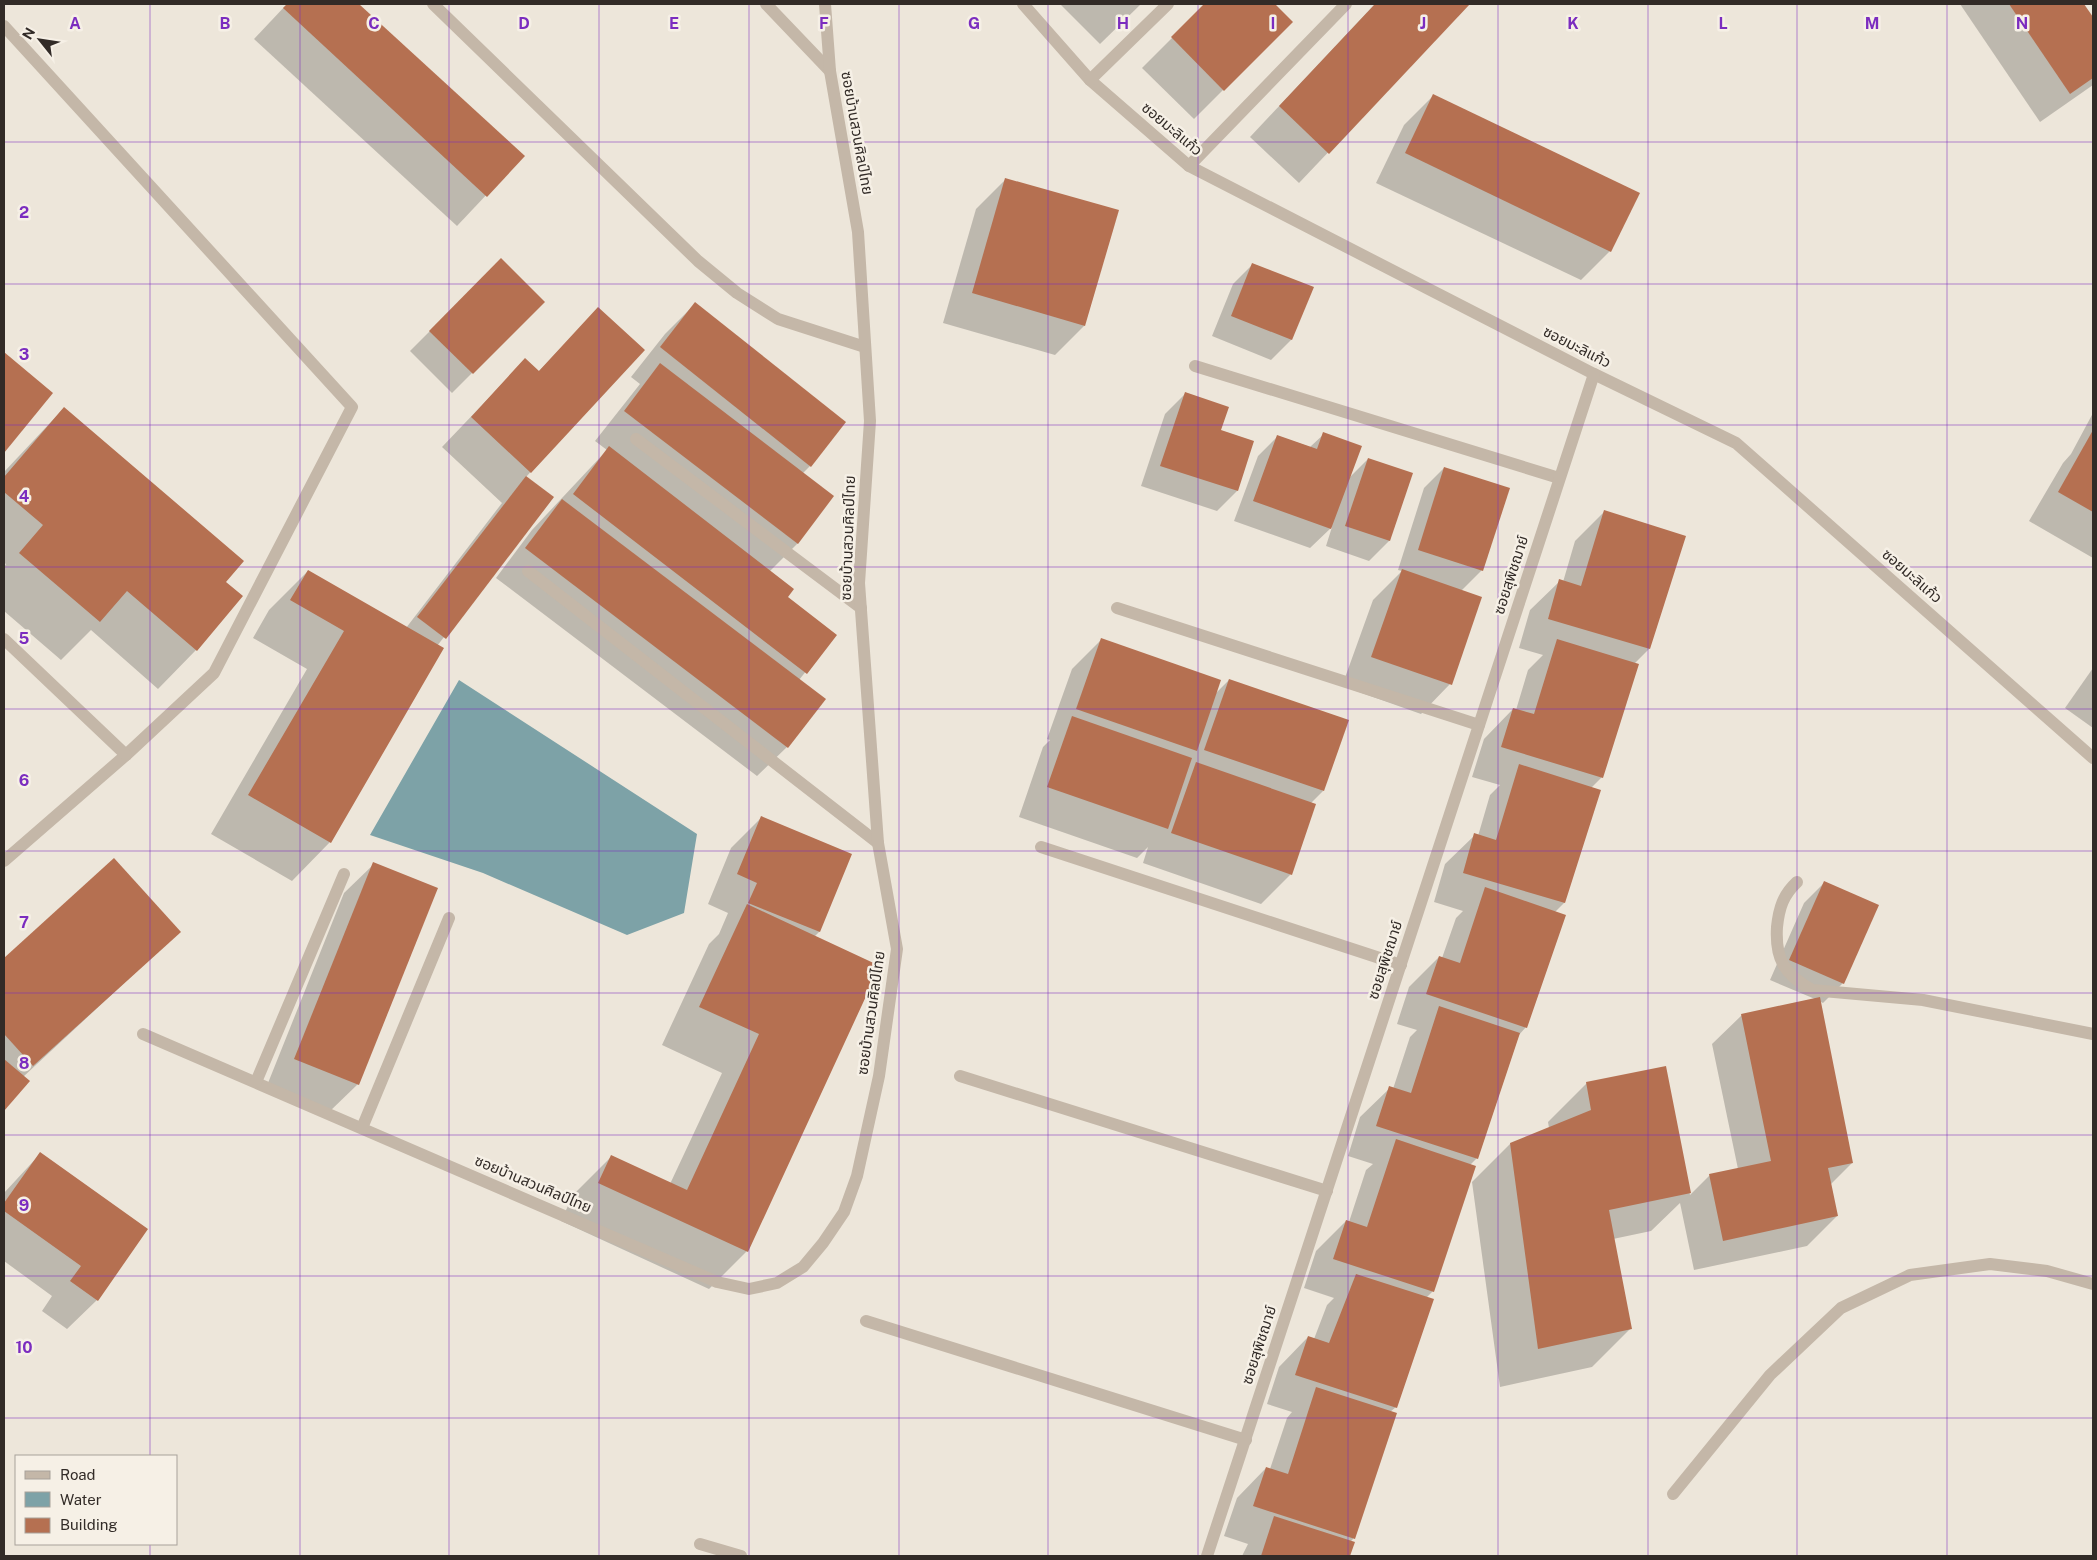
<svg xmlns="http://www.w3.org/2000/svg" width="2097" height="1560" font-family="'Public Sans','Noto Sans Thai',sans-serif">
<rect width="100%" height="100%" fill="#ede6da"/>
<polygon fill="#7da2a7" points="459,680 697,834 684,913 627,935 483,873 370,835"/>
<g fill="#0003">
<polygon points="287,4 357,4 523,156 457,226 254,39"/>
<polygon points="1060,4 1141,4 1100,44"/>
<polygon points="1206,4 1273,4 1291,22 1194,119 1142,68"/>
<polygon points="1375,4 1469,4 1299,183 1250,137"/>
<polygon points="1960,4 2083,4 2093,20 2093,85 2040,122"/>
<polygon points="1433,96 1610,251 1581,280 1376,183 1404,125"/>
<polygon points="1006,179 1084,326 1055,355 943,323 976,209"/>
<polygon points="501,260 543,302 452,393 410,351"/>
<polygon points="1253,264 1312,288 1291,340 1271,360 1212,336 1233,284"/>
<polygon points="695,304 810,466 803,473 798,543 769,572 787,597 835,635 799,680 787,747 757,776 496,578 532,530 607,450 595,441 640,384 631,377 665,334"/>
<polygon points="598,309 643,350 526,477 553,498 437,646 330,842 292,881 211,834 307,669 253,638 269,610 308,571 406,628 502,503 442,447 525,360 538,372"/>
<polygon points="4,354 52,393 4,451"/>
<polygon points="1185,394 1220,431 1237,491 1217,511 1141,486 1165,414"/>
<polygon points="64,408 225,582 196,650 158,689 91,630 61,660 4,611 4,567 6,564 4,563 4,472"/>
<polygon points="2093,413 2093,558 2029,521 2063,463 2071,454"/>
<polygon points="1324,434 1348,479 1368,459 1412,474 1389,541 1369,561 1326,546 1332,527 1310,548 1234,521 1258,456 1278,436 1310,447"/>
<polygon points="1444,468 1482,570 1461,591 1450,684 1421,714 1342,686 1373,600 1402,571 1398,570 1424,488"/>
<polygon points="1604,512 1649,649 1634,664 1602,777 1591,788 1564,903 1555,912 1526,1027 1518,1036 1477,1158 1470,1165 1433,1291 1426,1298 1396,1407 1390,1412 1395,1414 1353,1539 1350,1542 1353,1543 1349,1556 1242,1556 1248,1544 1224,1536 1237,1498 1266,1468 1270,1469 1287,1418 1292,1412 1267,1404 1279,1367 1308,1337 1314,1339 1327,1305 1334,1298 1304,1288 1316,1251 1346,1221 1349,1222 1366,1170 1373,1164 1348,1156 1360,1117 1390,1088 1393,1089 1410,1037 1417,1030 1397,1024 1409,987 1439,957 1442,958 1456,918 1463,911 1434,902 1445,864 1475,835 1478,836 1490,795 1500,785 1472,777 1484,739 1513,709 1516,710 1528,670 1543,655 1519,648 1530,610 1560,581 1563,582 1575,541"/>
<polygon points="1102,639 1215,694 1229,680 1323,791 1311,803 1291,874 1261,904 1143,863 1148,847 1137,858 1019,817 1043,747 1050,740 1047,739 1072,669"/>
<polygon points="2093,668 2093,728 2065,708"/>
<polygon points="761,818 850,854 819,932 814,937 747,1251 709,1289 561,1221 573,1195 612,1156 670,1184 722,1073 662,1045 709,944 719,934 728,913 708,904 731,848"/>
<polygon points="114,860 179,932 23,1077 28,1081 4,1109 4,960"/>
<polygon points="374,864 358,1084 328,1113 266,1088 344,893"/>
<polygon points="1824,883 1843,983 1823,1003 1819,1001 1852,1163 1830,1185 1837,1216 1807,1246 1694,1270 1680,1203 1651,1231 1613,1239 1630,1329 1592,1367 1500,1387 1472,1182 1510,1144 1549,1128 1548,1122 1587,1083 1665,1067 1690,1195 1710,1175 1738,1169 1712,1044 1742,1015 1815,999 1770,980 1804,903"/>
<polygon points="40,1154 97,1300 67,1329 42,1311 52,1296 4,1261 4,1193"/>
</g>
<g fill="#b57051">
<polygon points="287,4 359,4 525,156 487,197 283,8"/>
<polygon points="1204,4 1275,4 1293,22 1224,91 1171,37"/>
<polygon points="1375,4 1470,4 1329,154 1279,106"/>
<polygon points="2009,4 2084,4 2093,17 2093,78 2070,94"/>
<polygon points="1433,94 1640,193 1611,252 1405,153"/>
<polygon points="1005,178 1119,210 1085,326 972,293"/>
<polygon points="501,258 545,302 473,374 429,331"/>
<polygon points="1252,263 1314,287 1292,340 1231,316"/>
<polygon points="695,302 846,422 811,467 660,347"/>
<polygon points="598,307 645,350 531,473 471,417 525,358 539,371"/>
<polygon points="4,352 53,393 4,453"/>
<polygon points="660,363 834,496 798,544 624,411"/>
<polygon points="1185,392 1229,407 1221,430 1254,441 1238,491 1160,466"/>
<polygon points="64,407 244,561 226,582 243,596 197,651 127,591 100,622 19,553 43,525 4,492 4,477"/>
<polygon points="2093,430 2093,512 2058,492"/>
<polygon points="1323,432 1362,446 1331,529 1253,501 1277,435 1317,449"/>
<polygon points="609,446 794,589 788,597 837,635 807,674 573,494"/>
<polygon points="1368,458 1413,473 1390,541 1345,526"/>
<polygon points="1444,467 1510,488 1483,571 1418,550"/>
<polygon points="526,476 554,497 446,639 417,617"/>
<polygon points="562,499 826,699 788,748 525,548"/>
<polygon points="1604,510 1686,536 1650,649 1548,619 1559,579 1581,586"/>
<polygon points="1402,569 1482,597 1452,685 1371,657"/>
<polygon points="308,570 444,648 331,843 248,795 344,631 290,600"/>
<polygon points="1101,638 1221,680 1197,751 1076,709"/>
<polygon points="1557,639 1639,664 1603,778 1501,747 1513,708 1534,714"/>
<polygon points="1229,679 1349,720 1324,791 1204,750"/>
<polygon points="1072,716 1192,758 1168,829 1047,787"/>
<polygon points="1196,762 1316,804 1292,875 1171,833"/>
<polygon points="1519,764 1601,790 1565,903 1463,873 1474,833 1496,840"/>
<polygon points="761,816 852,854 820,932 748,903 757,883 737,874"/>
<polygon points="114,858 181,932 33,1066 4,1034 4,958"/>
<polygon points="373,862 438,888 359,1085 294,1059"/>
<polygon points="1824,881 1879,905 1844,984 1789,960"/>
<polygon points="1485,887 1566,915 1527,1028 1426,994 1439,956 1460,963"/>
<polygon points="747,904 880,966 748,1252 598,1183 611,1155 687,1190 759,1034 699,1007"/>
<polygon points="1820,997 1853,1163 1828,1168 1838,1216 1723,1241 1709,1174 1771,1161 1741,1014"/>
<polygon points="1439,1006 1520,1033 1478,1159 1376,1126 1389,1086 1411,1093"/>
<polygon points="4,1059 30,1081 4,1111"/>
<polygon points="1666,1066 1691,1193 1609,1210 1632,1329 1538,1349 1510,1143 1591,1110 1586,1082"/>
<polygon points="1396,1139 1476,1166 1434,1292 1333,1259 1346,1220 1367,1227"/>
<polygon points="40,1152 148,1229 98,1301 70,1281 81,1266 4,1211 4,1203"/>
<polygon points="1356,1274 1434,1299 1397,1408 1295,1375 1308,1336 1329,1343"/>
<polygon points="1316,1387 1397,1413 1355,1539 1253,1506 1266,1467 1288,1474"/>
<polygon points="1274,1516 1355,1542 1350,1556 1261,1556"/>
</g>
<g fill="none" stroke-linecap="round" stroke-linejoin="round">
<g stroke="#c4b7a8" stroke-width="12">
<polyline points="433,4 698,261 737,293 778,319 865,347"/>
<polyline points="766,4 830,71"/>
<polyline points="1023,4 1090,80 1189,166 1594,374 1736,443 2093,758"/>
<polyline points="4,26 352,407 214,673 126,755 4,861"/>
<polyline points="1090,80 1168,4"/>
<polyline points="1189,166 1346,4"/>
<polyline points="1195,366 1559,478"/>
<polyline points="636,439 861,608"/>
<polyline points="528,571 878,843"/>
<polyline points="1117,608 1479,725"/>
<polyline points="4,639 126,755"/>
<polyline points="1041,847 1401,965"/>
<path d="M 1797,882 C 1783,895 1779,908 1777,927 C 1775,959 1784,974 1812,990 L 1923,1000 L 2093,1034"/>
<polyline points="143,1034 717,1282 749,1289 777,1283 803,1267 823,1243 844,1212 857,1176 879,1076 897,949 878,843 859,583 870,421 858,232 830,71 825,4"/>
<polyline points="960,1076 1327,1191"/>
<polyline points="256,1082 344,874"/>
<polyline points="362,1128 449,918"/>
<polyline points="866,1321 1246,1440"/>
<polyline points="1673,1494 1770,1375 1841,1308 1910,1275 1990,1264 2047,1271 2093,1284"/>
<polyline points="700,1544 741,1556"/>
<polyline points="1207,1556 1594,374"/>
</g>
</g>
<path fill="none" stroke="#7b2cbf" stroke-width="1" stroke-opacity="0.55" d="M 150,4 L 150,1456M 300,4 L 300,1556M 449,4 L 449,1556M 599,4 L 599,1556M 749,4 L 749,1556M 899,4 L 899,1556M 1048,4 L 1048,1556M 1198,4 L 1198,1556M 1348,4 L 1348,1556M 1498,4 L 1498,1556M 1648,4 L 1648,1556M 1797,4 L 1797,1556M 1947,4 L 1947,1556M 4,142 L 2093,142M 4,284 L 2093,284M 4,425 L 2093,425M 4,567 L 2093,567M 4,709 L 2093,709M 4,851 L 2093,851M 4,993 L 2093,993M 4,1135 L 2093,1135M 4,1276 L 2093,1276M 4,1418 L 2093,1418M 150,1544 L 150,1556"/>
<g text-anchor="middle" stroke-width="5" stroke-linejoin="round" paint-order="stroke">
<g font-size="15" fill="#322b27" stroke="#f6f0e6">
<text transform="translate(1172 129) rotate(40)" y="5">ซอยมะลิแก้ว</text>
<text transform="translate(857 133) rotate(80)" y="5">ซอยบ้านสวนศิลป์ไทย</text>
<text transform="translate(1577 347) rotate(27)" y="5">ซอยมะลิแก้ว</text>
<text transform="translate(848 538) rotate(-88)" y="5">ซอยบ้านสวนศิลป์ไทย</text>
<text transform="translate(1511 575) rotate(-72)" y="5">ซอยสุพิชฌาย์</text>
<text transform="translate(1912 576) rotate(41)" y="5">ซอยมะลิแก้ว</text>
<text transform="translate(1385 960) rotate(-72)" y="5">ซอยสุพิชฌาย์</text>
<text transform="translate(871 1013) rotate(-82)" y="5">ซอยบ้านสวนศิลป์ไทย</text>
<text transform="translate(533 1184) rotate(23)" y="5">ซอยบ้านสวนศิลป์ไทย</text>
<text transform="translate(1259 1345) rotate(-72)" y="5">ซอยสุพิชฌาย์</text>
</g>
</g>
<g font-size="16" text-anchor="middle" font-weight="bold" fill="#7b2cbf" stroke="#f6f0e6" stroke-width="5" stroke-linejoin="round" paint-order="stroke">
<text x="75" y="29">A</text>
<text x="225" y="29">B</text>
<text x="374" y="29">C</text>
<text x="524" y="29">D</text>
<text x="674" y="29">E</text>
<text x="824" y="29">F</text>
<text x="974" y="29">G</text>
<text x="1123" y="29">H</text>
<text x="1273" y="29">I</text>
<text x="1423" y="29">J</text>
<text x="1573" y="29">K</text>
<text x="1723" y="29">L</text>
<text x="1872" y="29">M</text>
<text x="2022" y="29">N</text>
<text x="24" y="218">2</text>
<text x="24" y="360">3</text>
<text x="24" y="502">4</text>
<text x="24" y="644">5</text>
<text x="24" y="786">6</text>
<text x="24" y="928">7</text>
<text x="24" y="1069">8</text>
<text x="24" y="1211">9</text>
<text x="24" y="1353">10</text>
</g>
<rect width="2097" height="1560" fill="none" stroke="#322b27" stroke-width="10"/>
<rect x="15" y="1455" width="162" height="90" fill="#f6f0e6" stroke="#a8a19a"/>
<rect x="25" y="1471" width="25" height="8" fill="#c4b7a8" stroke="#a8a19a"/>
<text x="60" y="1480" font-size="15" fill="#322b27">Road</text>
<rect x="25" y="1492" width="25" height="15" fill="#7da2a7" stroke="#a8a19a"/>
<text x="60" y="1505" font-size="15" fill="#322b27">Water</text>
<rect x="25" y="1518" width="25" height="15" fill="#b57051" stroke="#a8a19a"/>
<text x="60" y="1530" font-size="15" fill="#322b27">Building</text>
<g transform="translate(40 40) rotate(300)" stroke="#f6f0e6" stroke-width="4" paint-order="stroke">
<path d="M0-4L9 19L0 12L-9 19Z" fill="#322b27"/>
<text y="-8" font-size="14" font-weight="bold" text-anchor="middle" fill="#322b27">N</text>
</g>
</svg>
